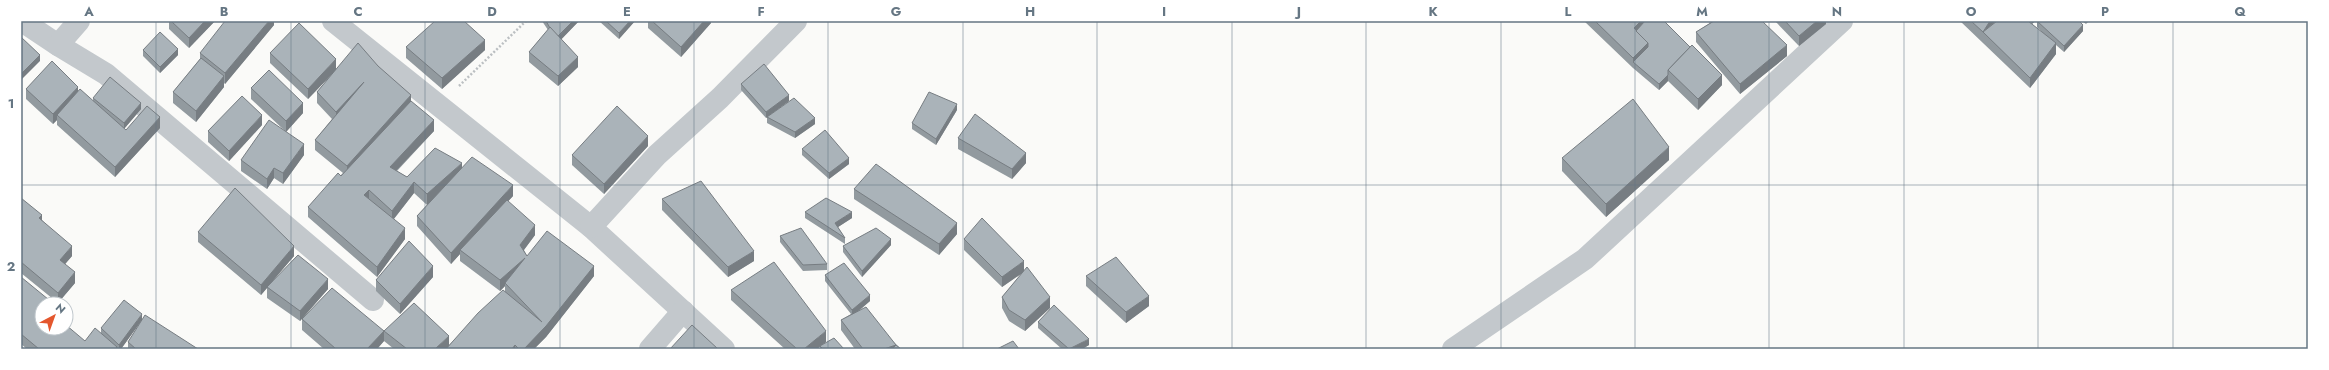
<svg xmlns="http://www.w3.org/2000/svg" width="2329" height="370" font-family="Jost,sans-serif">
<rect width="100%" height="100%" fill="#fafaf8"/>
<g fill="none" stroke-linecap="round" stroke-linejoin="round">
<polyline stroke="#bbbfc2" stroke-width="2.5" stroke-dasharray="2 2" stroke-linecap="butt" points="459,86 526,21"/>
<g stroke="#c3c8cc" stroke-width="22">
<polyline points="22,21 58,45"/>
<polyline points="79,21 58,45 106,74 373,300"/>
<polyline points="333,21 591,227 724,349"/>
<polyline points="591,227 657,155 720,98 796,21"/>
<polyline points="650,349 683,311"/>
<polyline points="1453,349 1585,259 1842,21"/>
</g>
</g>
<g fill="#929a9f">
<polygon points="169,21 215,21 189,48 169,29"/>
<polygon points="274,21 274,25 225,84 224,83 224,87 196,122 173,103 173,92 200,59 200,53"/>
<polygon points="542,21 579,21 561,39 578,67 558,86 529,62 529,52 548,30"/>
<polygon points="599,21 635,21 619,39"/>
<polygon points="648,21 711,21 711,23 681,57 648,28"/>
<polygon points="1584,21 1664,21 1722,85 1698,110 1668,81 1659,90 1633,68"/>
<polygon points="1707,21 1762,21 1787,56 1740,94 1696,42 1696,32 1710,23"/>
<polygon points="1775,21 1826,21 1826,24 1799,46"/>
<polygon points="1960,21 2035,21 2032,24 2045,35 2037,27 2037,21 2083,31 2064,52 2056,45 2056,54 2030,88"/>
<polygon points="2082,21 2089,21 2086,24"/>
<polygon points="406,47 485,50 442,89 406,58"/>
<polygon points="143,50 178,55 160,73 143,56"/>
<polygon points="270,53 336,69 378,66 411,102 434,131 397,171 407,177 462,168 513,196 508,201 535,235 524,250 527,256 594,276 546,337 534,349 394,349 384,341 377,349 324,349 302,330 302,319 384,331 449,345 505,291 505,286 500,291 460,261 460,254 451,264 417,226 417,216 427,205 414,193 394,219 405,239 377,277 308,217 308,207 343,173 315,150 315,140 332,119 317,103 317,92 335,71 308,99 270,63"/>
<polygon points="741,84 789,101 768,116 815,124 795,138 767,123 767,117 766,118 741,90"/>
<polygon points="251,88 303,113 286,132 251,99"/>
<polygon points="26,89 78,91 93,101 93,98 141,109 124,129 126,130 160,128 115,177 57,125 57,120 53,124 26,99"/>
<polygon points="957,110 936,145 912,129 912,123"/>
<polygon points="262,125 229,161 208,142 208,131"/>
<polygon points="958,138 1026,163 1012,179 958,149"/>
<polygon points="648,146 604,194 572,165 572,155"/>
<polygon points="802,149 849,164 829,179 802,155"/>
<polygon points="304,155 283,184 274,178 267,189 241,171 241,160"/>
<polygon points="1562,158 1669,160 1606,217 1562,171"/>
<polygon points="854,189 957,234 939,255 854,199"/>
<polygon points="21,198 42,220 72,256 65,264 75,283 58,303 21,273"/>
<polygon points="662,199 754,261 728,277 662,210"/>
<polygon points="805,212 852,218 838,227 845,238 845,244 805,218"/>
<polygon points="198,232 294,256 272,281 328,289 300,321 267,298 267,288 261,295 198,242"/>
<polygon points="780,236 827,264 827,270 803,271 780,242"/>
<polygon points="964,239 1024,271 1050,308 1025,331 1009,321 1002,308 1002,297 1023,272 1002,287 964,250"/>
<polygon points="891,245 862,277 843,252 843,246"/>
<polygon points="825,275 870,301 860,310 901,349 855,349 841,330 841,320 851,314 825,281"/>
<polygon points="1086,276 1149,306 1126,323 1086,286"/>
<polygon points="21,277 42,328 85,341 101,334 101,328 142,320 121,349 27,349 21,344"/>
<polygon points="433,277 400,314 376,291 376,280"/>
<polygon points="731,290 826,342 820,346 844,349 820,349 820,346 817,349 785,349 731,300"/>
<polygon points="1038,322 1089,345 1082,349 1062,349 1038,328"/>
<polygon points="128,342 198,349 128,349"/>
</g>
<g fill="#777d82">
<polygon points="205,21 215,21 189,48 189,38"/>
<polygon points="269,21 274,21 274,25 225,84 225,73"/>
<polygon points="573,21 579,21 556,45 556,39"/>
<polygon points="630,21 635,21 619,39 619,33"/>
<polygon points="704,21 711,21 711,23 681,57 681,47"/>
<polygon points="1641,21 1651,21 1637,36 1634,28"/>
<polygon points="1817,21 1826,21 1826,24 1799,46 1799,36"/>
<polygon points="1990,21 1996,21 1983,32"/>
<polygon points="2032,21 2035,21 2032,24"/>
<polygon points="2083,25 2083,31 2064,52 2064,46"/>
<polygon points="485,40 485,50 442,89 442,78"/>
<polygon points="1648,43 1648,53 1633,62 1633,58"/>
<polygon points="2056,43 2056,54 2030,88 2030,78"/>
<polygon points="1787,45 1787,56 1740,94 1740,84"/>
<polygon points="178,49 178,55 160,73 160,67"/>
<polygon points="40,55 40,61 21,80 21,74"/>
<polygon points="578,57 578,67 558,86 558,76"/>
<polygon points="336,59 336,70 308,99 308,89"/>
<polygon points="1668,75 1668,81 1659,90 1659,84"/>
<polygon points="1722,75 1722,85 1698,110 1698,99"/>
<polygon points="224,76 224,87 196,122 196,111"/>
<polygon points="364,82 336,123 336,112"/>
<polygon points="78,87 78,97 57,115 57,120 53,124 53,114"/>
<polygon points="411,95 411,105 347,177 347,166"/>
<polygon points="789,95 789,101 766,118 766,112"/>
<polygon points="141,103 141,109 124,129 124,123"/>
<polygon points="303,103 303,113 286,132 286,121"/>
<polygon points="957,104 957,110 936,145 936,139"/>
<polygon points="262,115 262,125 229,161 229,151"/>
<polygon points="160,117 160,128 115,177 115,167"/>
<polygon points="815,118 815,124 795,138 795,132"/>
<polygon points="434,120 434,131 390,177 390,167"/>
<polygon points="648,136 648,146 604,194 604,184"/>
<polygon points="304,144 304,155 283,184 283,173"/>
<polygon points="1669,147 1669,160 1606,217 1606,204"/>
<polygon points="1026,153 1026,163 1012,179 1012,169"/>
<polygon points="849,158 849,164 829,179 829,173"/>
<polygon points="462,163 462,174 427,205 427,194"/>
<polygon points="274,168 274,178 267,189 267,179"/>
<polygon points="414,182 414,193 392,221 392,211"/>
<polygon points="513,185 513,196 462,252 460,250 460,254 451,264 451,253"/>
<polygon points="369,190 369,201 364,195"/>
<polygon points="852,212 852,218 835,229 835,223"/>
<polygon points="42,215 42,225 39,218"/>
<polygon points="957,223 957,234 939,255 939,244"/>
<polygon points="535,225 535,235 520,255 520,245"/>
<polygon points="405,228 405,239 377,277 377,267"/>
<polygon points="891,239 891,245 862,277 862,271"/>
<polygon points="72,246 72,256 60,270 60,260"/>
<polygon points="294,246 294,256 261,295 261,285"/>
<polygon points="754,251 754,261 728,277 728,267"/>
<polygon points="525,258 505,283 505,286 500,291 500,280"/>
<polygon points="1024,261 1024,272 1002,287 1002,277"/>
<polygon points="433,266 433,277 400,314 400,304"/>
<polygon points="594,266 594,276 546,337 534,349 524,349"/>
<polygon points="75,272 75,283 58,303 58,293"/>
<polygon points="328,279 328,289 300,321 300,311"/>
<polygon points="870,295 870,301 852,316 852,310"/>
<polygon points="1149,296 1149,306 1126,323 1126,312"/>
<polygon points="1050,297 1050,308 1025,331 1025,320"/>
<polygon points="142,314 142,320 121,349 119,349 119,345"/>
<polygon points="384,331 384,341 377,349 367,349"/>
<polygon points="826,331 826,342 817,349 804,349"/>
<polygon points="449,336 449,346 446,349 435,349"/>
<polygon points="1089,339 1089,345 1082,349 1070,349"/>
<polygon points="515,345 515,349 512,349"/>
<polygon points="896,345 896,349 884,349"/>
</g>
<g fill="#aab3b9" stroke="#777d82">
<polygon points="171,21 205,21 189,38"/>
<polygon points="225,21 269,21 225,73 200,53"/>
<polygon points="435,21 464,21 485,40 442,78 406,47"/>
<polygon points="546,21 573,21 558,36 550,28"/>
<polygon points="606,21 630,21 619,33"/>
<polygon points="652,21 704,21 681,47"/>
<polygon points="1595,21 1641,21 1634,28 1648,43 1633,58"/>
<polygon points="1645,21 1664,21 1690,47 1668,70 1668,75 1659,84 1633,62 1648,47 1648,43 1636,31"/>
<polygon points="1714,21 1762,21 1787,45 1740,84 1696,32"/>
<polygon points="1785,21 1817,21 1799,36"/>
<polygon points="1971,21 1990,21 1983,32"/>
<polygon points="1997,21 2028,21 2056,43 2030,78 1983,32"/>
<polygon points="2037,21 2079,21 2083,25 2064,46"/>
<polygon points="299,23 336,59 308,89 270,53"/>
<polygon points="550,27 578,57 558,76 529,52"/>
<polygon points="160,32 178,49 160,67 143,50"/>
<polygon points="21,37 40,55 21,74"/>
<polygon points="358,43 378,66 411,95 347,166 315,140 364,82 336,112 317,92"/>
<polygon points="1692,45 1722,75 1698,99 1668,70"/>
<polygon points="201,58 224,76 196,111 173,92"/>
<polygon points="52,61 78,87 53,114 26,89"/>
<polygon points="764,64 789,95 766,112 741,84"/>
<polygon points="269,70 303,103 286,121 251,88"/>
<polygon points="110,77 141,103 124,123 93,98"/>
<polygon points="80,89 126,130 147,106 160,117 115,167 57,115"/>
<polygon points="929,92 957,104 936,139 912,123"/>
<polygon points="242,96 262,115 229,151 208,131"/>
<polygon points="794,98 815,118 795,132 767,117"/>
<polygon points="1633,99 1669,147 1606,204 1562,158"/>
<polygon points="411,101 434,120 390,167 407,177 435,148 462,163 427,194 414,182 392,211 369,190 364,195 405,228 377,267 308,207 338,173 341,176"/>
<polygon points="617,106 648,136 604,184 572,155"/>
<polygon points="975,114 1026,153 1012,169 958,138"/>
<polygon points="269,120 304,144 283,173 274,168 267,179 241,160"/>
<polygon points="825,130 849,158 829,173 802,149"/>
<polygon points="472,157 513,185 451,253 417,216"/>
<polygon points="876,164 957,223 939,244 854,189"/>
<polygon points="701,181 754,251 728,267 662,199"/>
<polygon points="235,188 294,246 261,285 198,232"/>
<polygon points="21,198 42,215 39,218 72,246 60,260 75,272 58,293 21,262"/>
<polygon points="826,198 852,212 835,223 845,238 805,212"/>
<polygon points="507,200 535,225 520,245 527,256 547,231 594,266 546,326 524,349 519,349 515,345 512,349 446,349 478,313 503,290 542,322 505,283 525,258 500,280 460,250"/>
<polygon points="982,218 1024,261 1002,277 964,239"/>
<polygon points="801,228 827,264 803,265 780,236"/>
<polygon points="876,228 891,239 862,271 843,246"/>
<polygon points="409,241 433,266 400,304 376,280"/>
<polygon points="298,255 328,279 300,311 267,287"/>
<polygon points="1116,257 1149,296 1126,312 1086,276"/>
<polygon points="774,262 826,331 804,349 797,349 731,290"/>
<polygon points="844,263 870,295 852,310 825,275"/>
<polygon points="1027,267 1050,297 1025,320 1009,310 1002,297"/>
<polygon points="21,277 54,304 42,304 42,328 66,328 66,325 85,341 95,328 117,347 116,349 39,349 21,334"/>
<polygon points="332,288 384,331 414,303 449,336 435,349 407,349 384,331 367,349 336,349 302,319"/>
<polygon points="124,300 142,314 119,345 101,328"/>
<polygon points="1054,305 1089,339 1069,349 1038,322"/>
<polygon points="866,307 896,345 884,349 863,349 841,320"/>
<polygon points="145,315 198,349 136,349 128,342"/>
<polygon points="692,325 718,349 670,349"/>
<polygon points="834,338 844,349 823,349 820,346"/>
<polygon points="1013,341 1019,349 997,349"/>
<polygon points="896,345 901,349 892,349"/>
</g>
<path fill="none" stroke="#657683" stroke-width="1" stroke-opacity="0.55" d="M 156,21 L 156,349M 291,21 L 291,349M 425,21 L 425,349M 560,21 L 560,349M 694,21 L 694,349M 828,21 L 828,349M 963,21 L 963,349M 1097,21 L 1097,349M 1232,21 L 1232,349M 1366,21 L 1366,349M 1501,21 L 1501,349M 1635,21 L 1635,349M 1769,21 L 1769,349M 1904,21 L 1904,349M 2038,21 L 2038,349M 2173,21 L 2173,349M 21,185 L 2308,185"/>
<rect width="2329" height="370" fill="none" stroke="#ffffff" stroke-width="44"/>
<g transform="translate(54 316) rotate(41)"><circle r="19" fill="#ffffff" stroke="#c1c8cd"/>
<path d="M0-3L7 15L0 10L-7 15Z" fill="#e4572e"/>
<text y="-6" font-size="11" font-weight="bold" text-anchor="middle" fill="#657683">N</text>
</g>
<rect x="22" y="22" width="2285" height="326" fill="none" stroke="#657683" stroke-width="1.5"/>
<g font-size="13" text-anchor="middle" font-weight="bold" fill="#657683">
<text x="89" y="16">A</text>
<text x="224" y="16">B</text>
<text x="358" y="16">C</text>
<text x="492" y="16">D</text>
<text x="627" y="16">E</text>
<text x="761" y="16">F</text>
<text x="896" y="16">G</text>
<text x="1030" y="16">H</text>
<text x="1164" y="16">I</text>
<text x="1299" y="16">J</text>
<text x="1433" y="16">K</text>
<text x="1568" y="16">L</text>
<text x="1702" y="16">M</text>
<text x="1837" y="16">N</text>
<text x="1971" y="16">O</text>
<text x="2105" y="16">P</text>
<text x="2240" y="16">Q</text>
<text x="11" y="108">1</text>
<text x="11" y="271">2</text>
</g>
</svg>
